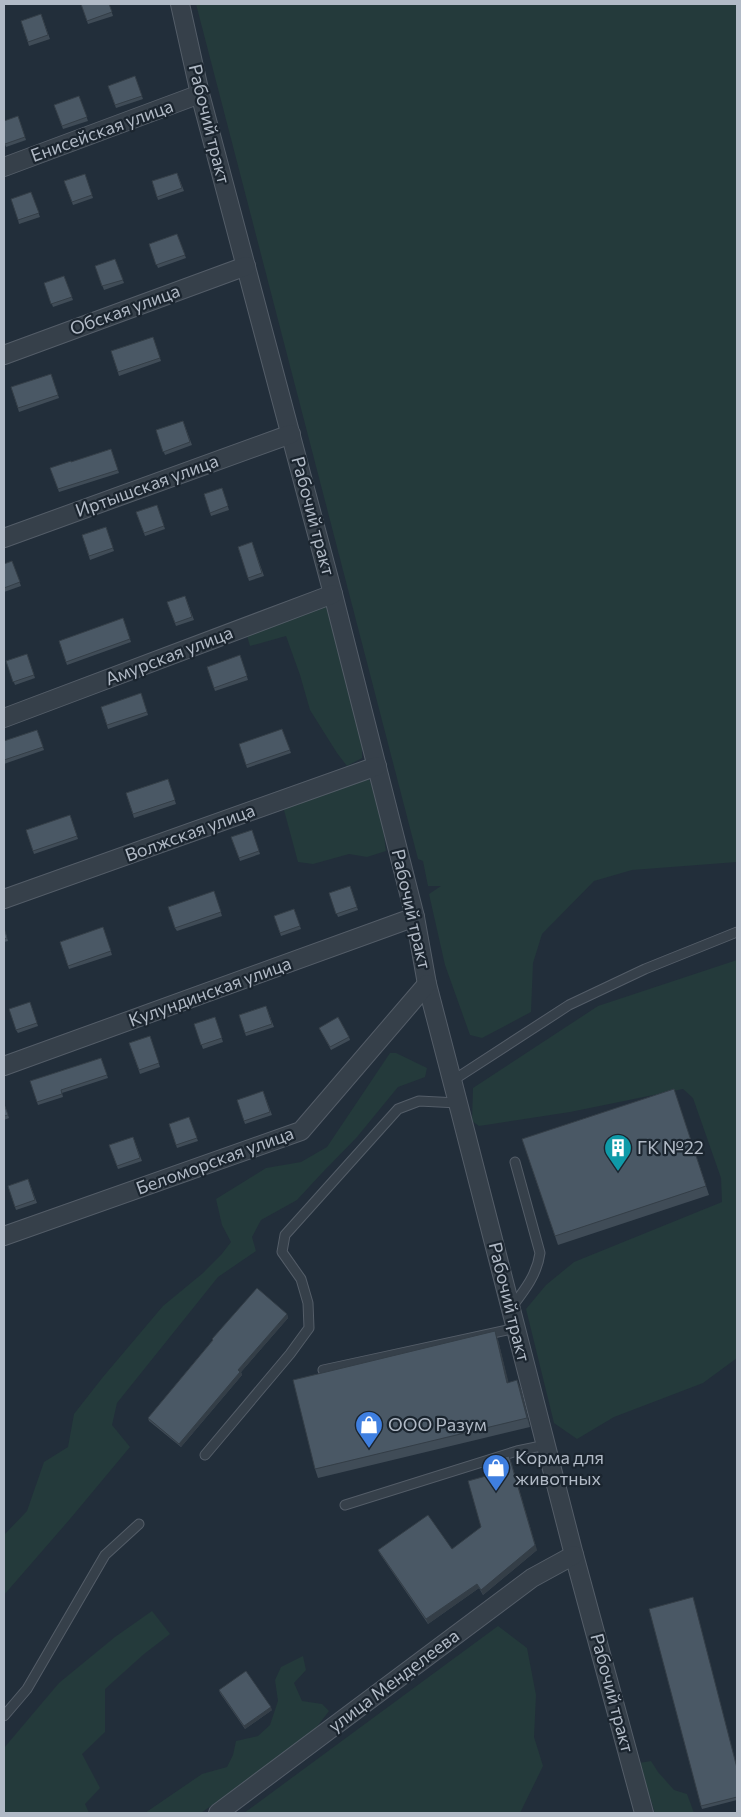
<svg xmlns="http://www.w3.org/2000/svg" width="741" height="1817" font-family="Commissioner,sans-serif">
<rect width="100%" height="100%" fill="#222e3a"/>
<g fill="#243a3b">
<polygon points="196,4 737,4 737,862 632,870 594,881 542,934 533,963 531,1012 482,1038 470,1035 445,965 429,894 441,886 428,886 423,861 418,859"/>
<polygon points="325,606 330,608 362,746 362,758 347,766 337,753 310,710 300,675 286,636 250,646 247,636"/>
<path d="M 368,778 C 381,798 383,827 386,851 L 367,857 L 349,854 L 313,864 L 298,862 L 284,810 L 293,804 Z"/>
<polygon points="737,960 737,1358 703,1383 614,1417 577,1439 554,1423 526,1309 546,1285 574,1262 722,1202 721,1178 693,1098 683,1089 570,1112 479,1126 472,1121 473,1088 598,1006"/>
<polygon points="390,1053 396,1053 427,1068 425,1077 398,1087 357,1137 321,1174 297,1200 261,1220 252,1237 256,1251 218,1277 117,1403 112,1425 130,1447 70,1519 4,1595 4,1535 27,1511 44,1462 68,1447 74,1414 103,1377 163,1306 203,1273 221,1255 231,1242 222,1225 216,1199 266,1168 301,1162 327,1147"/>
<polygon points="152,1611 170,1634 144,1654 105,1689 105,1732 82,1754 100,1788 85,1804 89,1813 4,1813 4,1748 59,1683 115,1637"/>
<polygon points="498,1626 527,1648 536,1695 534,1737 543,1766 520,1813 244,1813"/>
<polygon points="303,1656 306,1670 294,1683 302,1701 322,1704 329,1711 316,1728 293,1747 201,1813 145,1813 202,1774 227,1767 233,1755 236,1741 258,1736 270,1725 278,1701 275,1680 281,1667"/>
<polygon points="651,1761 658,1772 674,1790 687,1794 694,1813 655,1813 639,1763"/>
</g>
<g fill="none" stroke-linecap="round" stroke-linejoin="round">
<defs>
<g id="lane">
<polyline points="452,1081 569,1005 645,969 737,932"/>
<path d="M 511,1308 C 524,1291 537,1275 540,1253 L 515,1162"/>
<polyline points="323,1370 516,1328"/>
<polyline points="205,1455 290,1354 309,1328 308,1303 301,1279 282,1252 285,1235 398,1109 419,1101 458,1103"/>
<polyline points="345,1505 517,1451 546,1445"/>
<polyline points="4,1716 27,1689 105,1555 139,1524"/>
</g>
<g id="street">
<polyline points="180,4 200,94 333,594 415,917 427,984 458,1103 573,1551 644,1813"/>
<polyline points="4,167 200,94"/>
<polyline points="4,355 246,266"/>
<polyline points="4,538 291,434"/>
<polyline points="4,718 333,594"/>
<polyline points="4,899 377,766"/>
<polyline points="4,1066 415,917"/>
<polyline points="4,1236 301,1131 427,984"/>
<polyline points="218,1813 532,1578 574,1555"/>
</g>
</defs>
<use href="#lane" stroke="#545d68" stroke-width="11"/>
<use href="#street" stroke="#545d68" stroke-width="20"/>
<use href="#lane" stroke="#36404a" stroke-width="9"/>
<use href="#street" stroke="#36404a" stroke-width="18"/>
</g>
<g fill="#404c57">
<polygon points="81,4 109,4 113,16 88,24"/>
<polygon points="41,14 50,39 29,46 21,21"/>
<polygon points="135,76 143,99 116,108 108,86"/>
<polygon points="79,96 88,121 63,129 54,105"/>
<polygon points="18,116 26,140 6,147 4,141"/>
<polygon points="177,173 184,191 158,200 152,181"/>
<polygon points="85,174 93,198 73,205 64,181"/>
<polygon points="31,192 40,217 19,224 18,220"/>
<polygon points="177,234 186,258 158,268 149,244"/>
<polygon points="115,259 124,283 104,290 95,266"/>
<polygon points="64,276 73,300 53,307 44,283"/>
<polygon points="153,337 161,361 119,376 111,351"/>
<polygon points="51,374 59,398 19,412 11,387"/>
<polygon points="183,421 192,445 165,455 156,430"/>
<polygon points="111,449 119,473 59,492 50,468 71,462"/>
<polygon points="222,488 229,510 211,516 204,494"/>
<polygon points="157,505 165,529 145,536 136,512"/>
<polygon points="106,527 114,551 90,560 82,535"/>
<polygon points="252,542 264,576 249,581 238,547"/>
<polygon points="12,561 21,586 4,592 4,564"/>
<polygon points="185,596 194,620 176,626 167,602"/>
<polygon points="123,618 131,642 67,665 59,641"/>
<polygon points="27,654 35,678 15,685 6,661"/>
<polygon points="240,655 248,680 215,691 207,667"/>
<polygon points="141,693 148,715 108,729 101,707"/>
<polygon points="282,729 291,753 247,768 246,765"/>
<polygon points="37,730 44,750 4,764 4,741"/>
<polygon points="168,779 176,804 134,818 126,793"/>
<polygon points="70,815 78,839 34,854 26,830"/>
<polygon points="252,830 260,854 240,861 231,837"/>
<polygon points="350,886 358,910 338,917 329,893"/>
<polygon points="214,891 222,916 177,931 175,928"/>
<polygon points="294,909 301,929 281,936 274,916"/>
<polygon points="103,927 112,955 69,969 60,942"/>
<polygon points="4,928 8,941 4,942"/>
<polygon points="30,1002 38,1026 18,1033 16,1030"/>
<polygon points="266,1006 274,1027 246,1036 239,1015"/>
<polygon points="215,1017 223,1042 203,1049 194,1024"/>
<polygon points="319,1028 349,1037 350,1040 331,1050"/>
<polygon points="150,1036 160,1067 140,1074 129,1043"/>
<polygon points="101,1058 108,1078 62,1093 63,1097 38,1105 30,1081"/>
<polygon points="674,1089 709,1195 558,1245 522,1139"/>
<polygon points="263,1091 272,1115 245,1124 244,1121"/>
<polygon points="4,1103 9,1118 4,1120"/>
<polygon points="189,1117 198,1141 177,1148 169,1124"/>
<polygon points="133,1137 142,1161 118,1169 109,1145"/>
<polygon points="28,1179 37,1203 16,1210 8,1186"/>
<polygon points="287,1314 288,1318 241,1372 242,1375 181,1447 149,1421 148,1418 212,1341 212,1339"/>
<polygon points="498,1340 508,1382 521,1389 530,1427 318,1478 315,1469"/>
<polygon points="378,1550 537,1550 483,1595 479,1588 428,1624 380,1554"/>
<polygon points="219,1690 272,1710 245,1729 220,1693"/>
<polygon points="737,1767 737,1800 702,1809 701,1806"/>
</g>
<g fill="#343e47">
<polygon points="287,1314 288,1318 241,1372 242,1375 181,1447 179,1444 238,1370"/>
<polygon points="495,1331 498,1340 511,1392 507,1383"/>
<polygon points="517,1380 521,1389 530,1427 527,1418"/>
<polygon points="511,1461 537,1550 483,1595 481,1590"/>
<polygon points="477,1584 479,1588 428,1624 426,1619"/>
<polygon points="271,1707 272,1710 245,1729 244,1726"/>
</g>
<g fill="#4a5865" stroke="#343e47">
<polygon points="81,4 109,4 112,12 87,21"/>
<polygon points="41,14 48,35 28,42 21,21"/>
<polygon points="135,76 142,96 115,105 108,86"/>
<polygon points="79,96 87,117 62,126 54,105"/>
<polygon points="18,116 25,137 5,144 4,141 4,121"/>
<polygon points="177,173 182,188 157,197 152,181"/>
<polygon points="85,174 92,195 72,202 64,181"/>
<polygon points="31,192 39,213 18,220 11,199"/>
<polygon points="177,234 185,255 156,265 149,244"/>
<polygon points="115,259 123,280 102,286 95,266"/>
<polygon points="64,276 72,297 51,304 44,283"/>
<polygon points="153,337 160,358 118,372 111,351"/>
<polygon points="51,374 58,395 18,408 11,387"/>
<polygon points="183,421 190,442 163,452 156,430"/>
<polygon points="111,449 118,470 58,489 50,468 71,461 71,462"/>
<polygon points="222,488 228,506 210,513 204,494"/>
<polygon points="157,505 164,526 144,533 136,512"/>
<polygon points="106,527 113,548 89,556 82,535"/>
<polygon points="252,542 262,573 248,578 238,547"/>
<polygon points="12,561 20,582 4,588 4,564"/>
<polygon points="185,596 192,617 175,623 167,602"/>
<polygon points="123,618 130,639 66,662 59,641"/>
<polygon points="27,654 34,675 13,682 6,661"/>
<polygon points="240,655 247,676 214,688 207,667"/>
<polygon points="141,693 147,712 107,725 101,707"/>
<polygon points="282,729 290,750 246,765 239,744"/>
<polygon points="37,730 43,747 4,760 4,741"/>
<polygon points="168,779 175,800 133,814 126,793"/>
<polygon points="70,815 77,836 33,851 26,830"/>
<polygon points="252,830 259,851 239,858 231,837"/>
<polygon points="350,886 357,907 336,914 329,893"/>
<polygon points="214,891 221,912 175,928 168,907"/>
<polygon points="294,909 300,926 280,933 274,916"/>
<polygon points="103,927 111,951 68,966 60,942"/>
<polygon points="4,928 7,938 4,939"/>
<polygon points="30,1002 37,1023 16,1030 9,1009"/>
<polygon points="266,1006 272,1024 245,1033 239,1015"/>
<polygon points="215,1017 222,1038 201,1045 194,1024"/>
<polygon points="338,1017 349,1037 330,1047 319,1028"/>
<polygon points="150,1036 159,1063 139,1070 129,1043"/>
<polygon points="101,1058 107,1075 61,1090 62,1094 37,1102 30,1081"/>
<polygon points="674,1089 706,1186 555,1236 522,1139"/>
<polygon points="263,1091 270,1112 244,1121 237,1100"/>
<polygon points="4,1104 8,1115 4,1116"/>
<polygon points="189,1117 197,1138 176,1145 169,1124"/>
<polygon points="133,1137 140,1158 117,1166 109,1145"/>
<polygon points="28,1179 35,1200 15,1207 8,1186"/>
<polygon points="257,1288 287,1314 238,1370 240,1372 179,1444 148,1418 213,1340 212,1339"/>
<polygon points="495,1331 507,1383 517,1380 527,1418 315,1469 293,1380"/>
<polygon points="509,1456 535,1545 481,1590 477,1584 426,1619 378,1550 428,1515 452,1549 481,1527 468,1481 497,1473 494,1460"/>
<polygon points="693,1597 737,1768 737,1797 701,1806 649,1609"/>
<polygon points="246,1671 271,1707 244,1726 219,1690"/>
</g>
<defs>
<symbol id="building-pin" viewBox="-11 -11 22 30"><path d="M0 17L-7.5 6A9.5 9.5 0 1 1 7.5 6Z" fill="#0f9aa8" stroke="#1b252f"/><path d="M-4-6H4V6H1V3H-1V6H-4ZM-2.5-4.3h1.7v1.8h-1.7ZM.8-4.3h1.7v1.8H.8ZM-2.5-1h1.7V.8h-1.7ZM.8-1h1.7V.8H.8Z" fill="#fff"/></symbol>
<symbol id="shop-pin" viewBox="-11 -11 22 30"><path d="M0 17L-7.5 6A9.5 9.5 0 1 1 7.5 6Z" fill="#3f7fe0" stroke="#1b252f"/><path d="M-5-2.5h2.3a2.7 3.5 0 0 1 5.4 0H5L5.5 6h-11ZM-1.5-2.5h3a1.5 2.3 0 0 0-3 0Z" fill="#fff"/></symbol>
</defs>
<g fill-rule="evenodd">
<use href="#building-pin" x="602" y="1132" width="32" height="43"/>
<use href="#shop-pin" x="353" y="1409" width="32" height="43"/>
<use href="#shop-pin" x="480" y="1452" width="32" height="43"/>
</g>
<g text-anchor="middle" stroke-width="4.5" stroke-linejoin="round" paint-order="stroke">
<g font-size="18" fill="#b1bac6" stroke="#1b252f">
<text transform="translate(209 124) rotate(76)" y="6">Рабочий тракт</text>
<text transform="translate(102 131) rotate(-20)" y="6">Енисейская улица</text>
<text transform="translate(125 310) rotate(-20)" y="6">Обская улица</text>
<text transform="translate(147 486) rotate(-20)" y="6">Иртышская улица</text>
<text transform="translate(313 516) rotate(75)" y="6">Рабочий тракт</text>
<text transform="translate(169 656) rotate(-21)" y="6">Амурская улица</text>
<text transform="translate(190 833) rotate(-20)" y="6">Волжская улица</text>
<text transform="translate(411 909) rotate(77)" y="6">Рабочий тракт</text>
<text transform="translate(210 992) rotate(-20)" y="6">Кулундинская улица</text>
<text transform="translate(215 1161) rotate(-20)" y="6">Беломорская улица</text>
<text transform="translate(509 1302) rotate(76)" y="6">Рабочий тракт</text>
<text transform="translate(394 1681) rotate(-37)" y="6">улица Менделеева</text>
<text transform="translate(612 1693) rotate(75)" y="6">Рабочий тракт</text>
</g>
<g font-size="18" fill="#b1bac6" stroke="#1b252f" text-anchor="start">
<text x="637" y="1154">ГК №22</text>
<text x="388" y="1431">ООО Разум</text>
<text x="515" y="1464">Корма для<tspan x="515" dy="21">животных</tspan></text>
</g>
</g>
<rect width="741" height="1817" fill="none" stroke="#b1bac6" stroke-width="10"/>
</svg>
